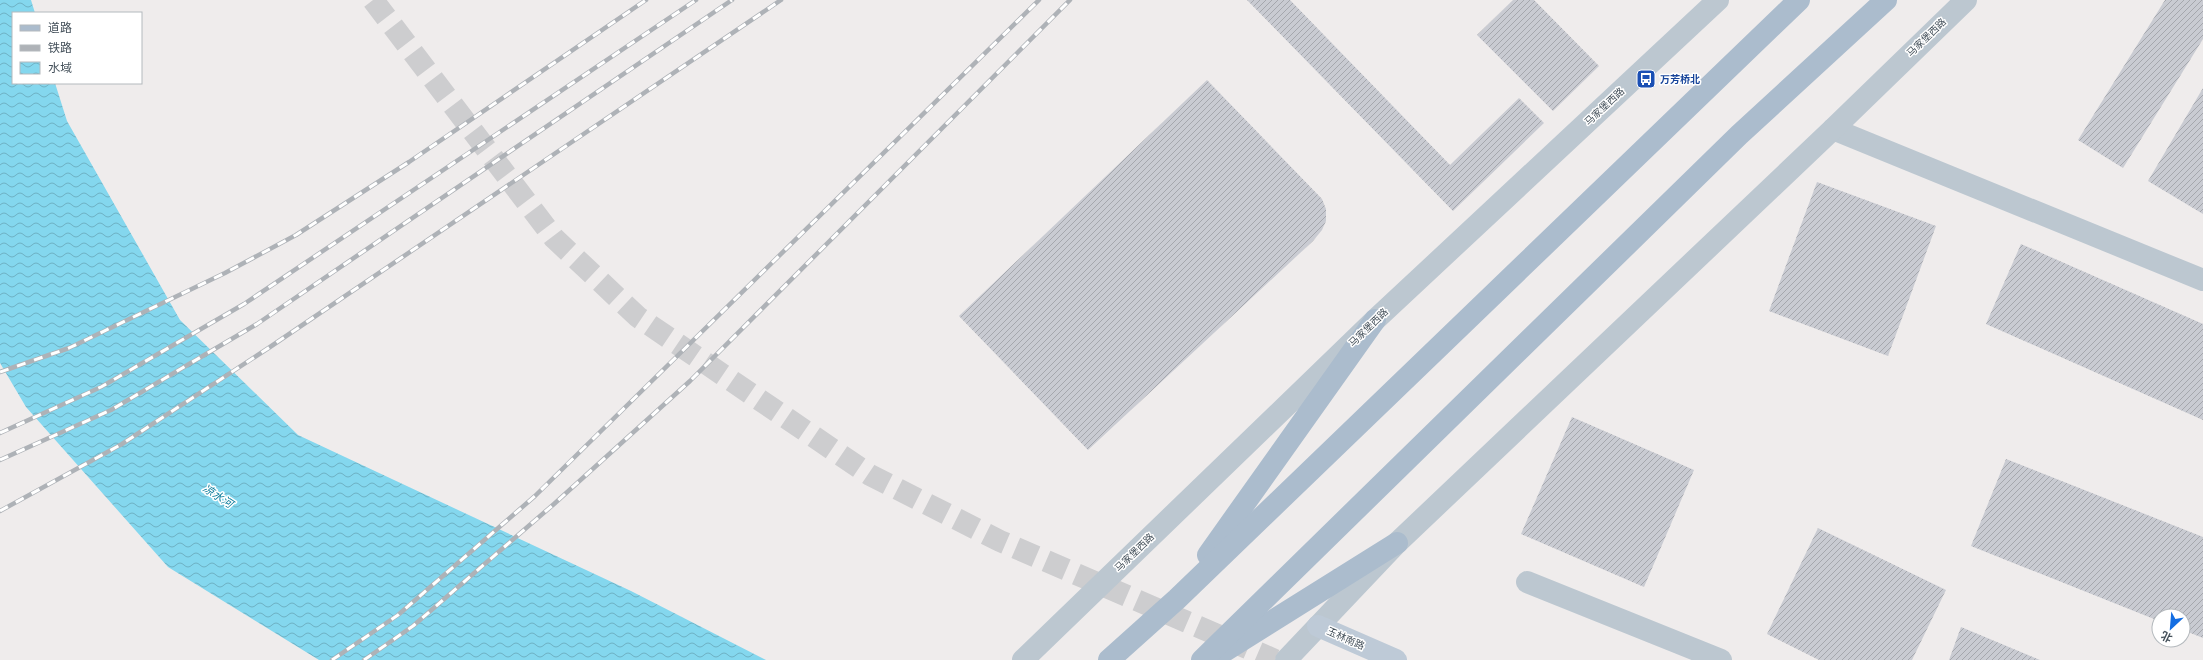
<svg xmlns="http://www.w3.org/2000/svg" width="2203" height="660" font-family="'DejaVu Sans','Noto Sans SC',sans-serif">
<defs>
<pattern id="water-waves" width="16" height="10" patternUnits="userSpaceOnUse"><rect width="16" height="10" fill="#84d7ee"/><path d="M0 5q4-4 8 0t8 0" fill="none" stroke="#6eb1c4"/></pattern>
<pattern id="building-hatch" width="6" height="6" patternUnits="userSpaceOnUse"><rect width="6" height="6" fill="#c9cbd2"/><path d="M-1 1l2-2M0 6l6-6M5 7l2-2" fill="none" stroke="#a5a7ad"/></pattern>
</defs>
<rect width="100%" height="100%" fill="#efecec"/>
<polygon fill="url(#water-waves)" points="0,0 31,0 35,13 13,13 13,83 55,83 67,121 180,320 298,435 631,591 766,660 319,660 168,567 26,407 0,363"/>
<g fill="url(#building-hatch)">
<polygon points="1247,0 1290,0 1450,165 1519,98 1544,123 1453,211"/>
<polygon points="1513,0 1534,0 1599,66 1553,111 1477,35"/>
<polygon points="2165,0 2203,0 2203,39 2123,168 2078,140"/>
<polygon points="1207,80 1322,199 1326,209 1326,221 1322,230 1313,241 1088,450 959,316"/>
<polygon points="2203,88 2203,214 2148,181"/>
<polygon points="1817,182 1936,226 1888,356 1769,311"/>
<polygon points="2021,244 2203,324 2203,420 1986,324"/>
<polygon points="1572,417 1694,470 1644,587 1521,534"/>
<polygon points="2006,459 2203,537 2203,638 2183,630 2183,616 2159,616 2159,621 1971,546"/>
<polygon points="1818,528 1946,590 1912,660 1819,660 1767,634"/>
<polygon points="1961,627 2040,660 1949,660"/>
</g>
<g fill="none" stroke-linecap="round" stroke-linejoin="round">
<polyline stroke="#cdcdcf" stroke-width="22" stroke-dasharray="22 11" stroke-linecap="butt" points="373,0 554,238 638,317 870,475 1000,541 1275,660"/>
<g stroke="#bcc7d0" stroke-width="22">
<polyline points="1833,129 2203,280"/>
<polyline points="1527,582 1721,660"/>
</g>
<g stroke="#bcc7d0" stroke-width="22">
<polyline points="1023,660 1375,320 1718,0"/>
<polyline points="1286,660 1397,543 1833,129 1966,0"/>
</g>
<polyline stroke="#becad7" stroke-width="22" points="1318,626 1396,660"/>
<g stroke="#abbccd" stroke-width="22">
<polyline points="1208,555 1375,320"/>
<polyline points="1223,652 1397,543"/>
<polyline points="1109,660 1177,599 1799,0"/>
<polyline points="1202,660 1739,135 1886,0"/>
</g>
<defs>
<g id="rail">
<polyline points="0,372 69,348 225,273 296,235 409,162 646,0"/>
<polyline points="0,433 101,387 244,304 696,0"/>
<polyline points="0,460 111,410 257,324 732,0"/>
<polyline points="0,511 122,444 270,347 781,0"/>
<polyline points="332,660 398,615 535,496 1039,0"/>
<polyline points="364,660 413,626 554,504 690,381 1070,0"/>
</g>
</defs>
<use href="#rail" stroke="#aeb2b7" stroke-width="4.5"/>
<use href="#rail" stroke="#fff" stroke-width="3" stroke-dasharray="9" stroke-linecap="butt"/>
</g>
<defs>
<symbol id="bus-square" viewBox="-11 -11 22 22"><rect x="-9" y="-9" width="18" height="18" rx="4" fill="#1a4fb4" stroke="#fff"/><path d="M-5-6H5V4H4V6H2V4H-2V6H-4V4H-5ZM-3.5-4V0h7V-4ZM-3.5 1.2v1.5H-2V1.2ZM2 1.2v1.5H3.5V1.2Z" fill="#fff"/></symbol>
</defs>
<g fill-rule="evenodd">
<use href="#bus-square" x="1635" y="68" width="22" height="22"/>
</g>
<g text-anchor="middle" stroke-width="3" stroke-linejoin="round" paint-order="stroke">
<g font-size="10" fill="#44505a" stroke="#fff">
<text transform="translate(1926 37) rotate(-44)" y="4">马家堡西路</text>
<text transform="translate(1604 106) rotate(-43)" y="4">马家堡西路</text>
<text transform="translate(1368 327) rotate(-44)" y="4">马家堡西路</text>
<text transform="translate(1134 552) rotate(-44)" y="4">马家堡西路</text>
<text transform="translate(1346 638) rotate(24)" y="4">玉林南路</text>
</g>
<g font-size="10" font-weight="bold" fill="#164399" stroke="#fff" text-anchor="start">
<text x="1660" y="83">万芳桥北</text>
</g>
<g font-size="11" font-style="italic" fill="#097b9b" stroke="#fff">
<text transform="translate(218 496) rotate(33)" y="4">凉水河</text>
</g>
</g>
<rect x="12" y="12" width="130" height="72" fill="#ffffff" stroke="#b4b9bd"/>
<rect x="20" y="25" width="20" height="6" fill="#abbccd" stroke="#b4b9bd"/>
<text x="48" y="32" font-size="12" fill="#44505a">道路</text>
<rect x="20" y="45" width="20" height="6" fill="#aeb2b7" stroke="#b4b9bd"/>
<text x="48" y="52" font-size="12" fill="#44505a">铁路</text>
<rect x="20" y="62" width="20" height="12" fill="url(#water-waves)" stroke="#b4b9bd"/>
<text x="48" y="72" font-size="12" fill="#44505a">水域</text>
<g transform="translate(2171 628) rotate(206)"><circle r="19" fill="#ffffff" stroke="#b4b9bd"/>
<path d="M0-3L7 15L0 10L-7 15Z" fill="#136de2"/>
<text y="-6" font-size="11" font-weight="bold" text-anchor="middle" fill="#44505a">北</text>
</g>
</svg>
